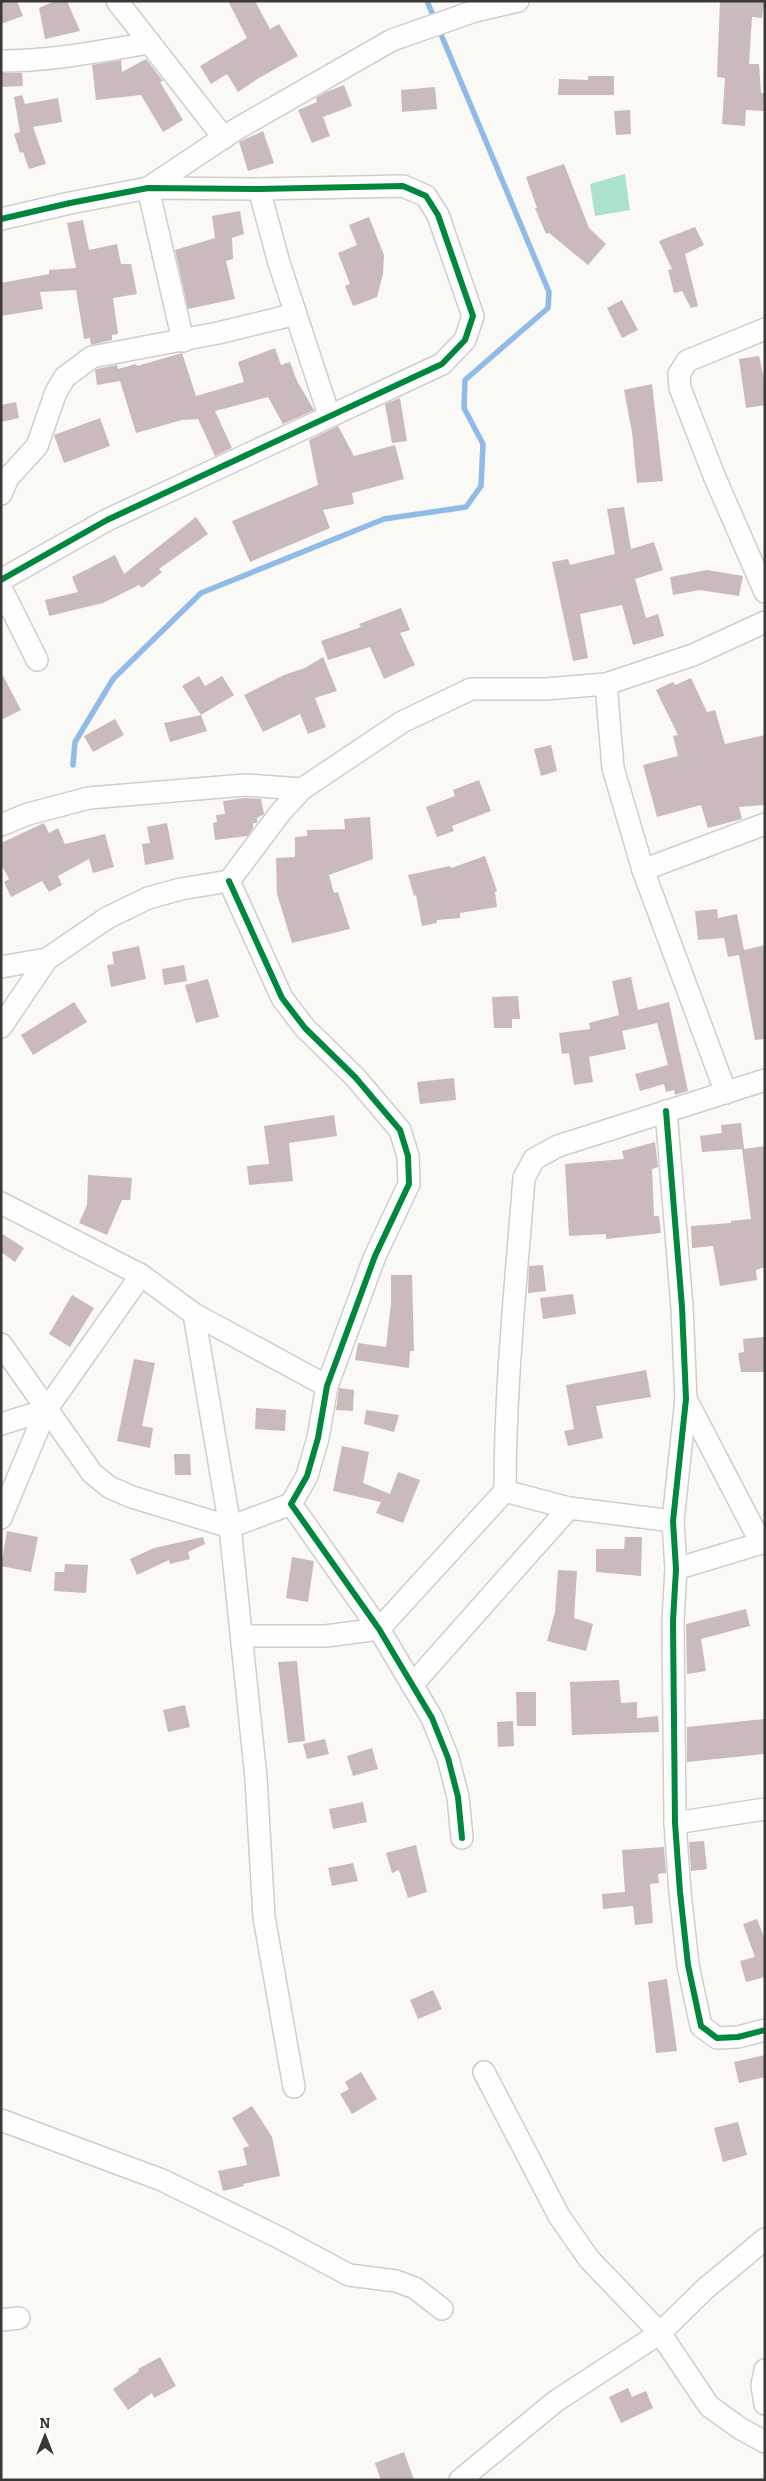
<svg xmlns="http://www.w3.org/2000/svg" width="766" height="2481" font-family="Bitter,serif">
<rect width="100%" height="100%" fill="#faf9f5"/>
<polygon fill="#aae2ca" points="625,174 630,210 595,216 590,184"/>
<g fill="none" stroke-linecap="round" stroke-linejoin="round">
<polyline stroke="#90bbe6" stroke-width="5.5" points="73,765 75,742 113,679 201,593 384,519 466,507 481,486 483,444 464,408 465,380 548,308 549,292 427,1"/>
</g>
<g fill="#cab9bd">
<polygon points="1,1 17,1 23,16 1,24"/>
<polygon points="55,1 67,1 80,31 45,39 39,8"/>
<polygon points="228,1 255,1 270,29 279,24 298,56 259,78 238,92 227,74 211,84 200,66 247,38"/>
<polygon points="720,1 764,1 762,18 752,17 749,64 759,64 761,93 765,93 765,111 746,110 745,126 722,124 725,78 717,77"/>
<polygon points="146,59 163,81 160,82 183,120 163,132 141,95 96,100 92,65 121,60 122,72"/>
<polygon points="1,73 22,73 23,86 1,87"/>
<polygon points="588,76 614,76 614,95 558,95 559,79 588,80"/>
<polygon points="344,85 352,106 323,117 330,136 312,143 298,110 317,102 316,98 326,92"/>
<polygon points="435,87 437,109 402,112 401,90"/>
<polygon points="22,95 25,104 58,98 62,122 33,127 46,164 29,169 23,152 20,153 14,134 20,132 14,97"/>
<polygon points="630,110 631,134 616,135 614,111"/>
<polygon points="263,131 274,163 248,171 239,142"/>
<polygon points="564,164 589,228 606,244 588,265 549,233 546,234 535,208 537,208 526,177"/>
<polygon points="240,211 244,234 232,238 233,259 226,261 235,299 188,309 175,250 215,238 212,216"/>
<polygon points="369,217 384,255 383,274 377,297 353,306 345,286 350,284 338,253 357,245 349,225"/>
<polygon points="83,220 89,250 117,244 121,264 131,264 137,294 113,298 118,334 112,335 112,340 91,345 90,338 84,339 76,290 40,292 43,309 1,316 1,283 49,274 49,270 76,268 67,223"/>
<polygon points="695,227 704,245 685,254 698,306 691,308 682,291 674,293 668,270 672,269 659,241"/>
<polygon points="622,300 638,330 622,338 607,308"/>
<polygon points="275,348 281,365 290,362 297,381 314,410 283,424 268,397 215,411 232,448 215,456 198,419 182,420 136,433 120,381 97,385 95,370 97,369 117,365 118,369 136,364 137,366 182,353 196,396 244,382 238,362"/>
<polygon points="759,356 765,383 765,405 746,408 739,359"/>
<polygon points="652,384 663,481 637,483 632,432 624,390"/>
<polygon points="400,398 407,441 392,443 385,404"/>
<polygon points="16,402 19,418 1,422 1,405"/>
<polygon points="100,418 110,446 64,463 54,435"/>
<polygon points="338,426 354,456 395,445 404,479 352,493 354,504 323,510 330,528 250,562 232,521 318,485 309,440"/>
<polygon points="624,507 631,549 654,542 663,570 635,579 646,618 658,614 664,636 633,645 622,605 580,614 588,658 573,661 552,562 568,559 570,565 615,554 607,509"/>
<polygon points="196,517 208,534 159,569 162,572 142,588 139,585 103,603 49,616 45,600 78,592 72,577 115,555 124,574"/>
<polygon points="707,570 743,576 739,596 700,590 673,595 670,577"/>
<polygon points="401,608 410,630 400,633 415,665 384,679 370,647 328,660 321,641 361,627 359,624"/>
<polygon points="323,657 337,691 315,698 326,727 308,734 300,714 263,732 244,695 284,675 305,668"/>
<polygon points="1,672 21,710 1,720"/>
<polygon points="199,676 205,686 222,676 234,695 201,715 182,686"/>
<polygon points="691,678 707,712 715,710 725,744 765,735 765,805 739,807 742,819 708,828 701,805 657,817 643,765 678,756 673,736 678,735 656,690 673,682 675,685"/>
<polygon points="201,715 207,731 170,742 164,723"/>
<polygon points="115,719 124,735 93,752 84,736"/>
<polygon points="551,745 557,771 541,776 534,749"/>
<polygon points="479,780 491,811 452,826 454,831 437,837 426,807 455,796 453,790"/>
<polygon points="245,798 261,799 264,814 257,818 257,823 253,823 253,828 248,836 215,840 213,823 217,822 216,815 225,814 223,801"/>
<polygon points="370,817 373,859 329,875 334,893 338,892 350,929 292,943 277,894 276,858 295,857 295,837 307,836 307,830 345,829 344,819"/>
<polygon points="44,823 49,833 58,828 65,844 105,834 114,867 93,873 89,859 58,876 62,885 49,892 42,881 11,897 4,882 9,879 1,864 1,843"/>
<polygon points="167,823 174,859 145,865 142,844 150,843 147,827"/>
<polygon points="485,856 497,891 495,892 497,907 460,913 460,918 437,920 437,923 422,926 416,895 414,896 408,875 450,866 451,868"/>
<polygon points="717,909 718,918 737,914 744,950 765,945 765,1039 755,1040 739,955 728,957 724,938 698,940 695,911"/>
<polygon points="139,946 146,979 111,987 107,965 114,964 112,952"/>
<polygon points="184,965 187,981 164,985 162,969"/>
<polygon points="631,977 638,1010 669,1002 688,1091 675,1095 674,1090 666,1092 664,1084 640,1091 635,1074 668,1065 657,1023 622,1031 626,1049 589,1057 593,1082 574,1085 569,1053 562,1054 559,1033 590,1029 589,1023 619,1015 612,981"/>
<polygon points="208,979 219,1017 196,1023 185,985"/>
<polygon points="518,996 520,1019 512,1019 512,1028 494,1028 492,997"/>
<polygon points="74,1002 87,1022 33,1055 21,1035"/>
<polygon points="454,1078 456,1100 420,1104 417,1082"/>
<polygon points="334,1115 337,1136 289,1143 293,1181 249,1185 247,1166 269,1164 264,1126"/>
<polygon points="741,1123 744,1149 765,1146 765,1267 756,1270 757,1280 720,1286 713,1246 692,1248 691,1226 731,1223 731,1221 751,1219 742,1149 702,1152 700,1136 722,1133 721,1125"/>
<polygon points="655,1142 658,1167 652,1169 654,1216 659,1216 661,1233 606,1239 606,1234 569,1236 565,1164 624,1159 622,1151"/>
<polygon points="88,1175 132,1178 130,1200 122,1200 107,1235 79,1223 87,1205"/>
<polygon points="1,1233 24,1248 15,1262 1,1252"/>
<polygon points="543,1265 546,1291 528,1293 529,1266"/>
<polygon points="391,1275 412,1275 414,1351 410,1351 409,1368 355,1360 358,1343 386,1347 391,1303"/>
<polygon points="573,1294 576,1314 543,1319 540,1298"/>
<polygon points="72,1295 94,1308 70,1347 49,1334"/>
<polygon points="765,1337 765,1372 741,1372 738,1353 744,1352 743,1339"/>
<polygon points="134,1359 155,1363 142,1426 153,1428 150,1448 117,1441"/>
<polygon points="646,1370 651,1397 596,1406 603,1438 568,1446 564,1431 574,1429 566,1385"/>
<polygon points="339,1388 354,1390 353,1411 336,1410"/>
<polygon points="256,1408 286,1410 285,1431 255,1429"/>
<polygon points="366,1410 399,1415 394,1432 364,1424"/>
<polygon points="342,1446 369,1452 363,1483 390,1494 398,1472 420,1480 403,1523 376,1513 381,1502 333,1491"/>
<polygon points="174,1454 190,1454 191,1475 175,1475"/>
<polygon points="7,1531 38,1537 31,1572 1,1566"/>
<polygon points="203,1537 205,1544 188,1552 190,1559 170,1564 169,1560 137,1575 130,1559 154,1548"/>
<polygon points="625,1537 642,1537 641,1576 596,1572 596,1549 624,1549"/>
<polygon points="292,1557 314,1561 308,1602 286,1598"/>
<polygon points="65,1564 88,1565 86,1593 54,1591 55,1572 64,1572"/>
<polygon points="558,1570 577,1571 574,1618 593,1624 586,1651 547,1641 555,1612"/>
<polygon points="746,1609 750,1626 701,1639 706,1671 687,1674 686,1624"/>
<polygon points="297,1661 305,1741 288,1743 278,1662"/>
<polygon points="619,1680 621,1703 637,1702 637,1718 658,1716 659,1732 572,1735 570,1682"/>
<polygon points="516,1692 536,1692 536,1726 517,1726"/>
<polygon points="185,1705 190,1727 168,1732 163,1710"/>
<polygon points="765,1719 765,1754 687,1762 687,1727"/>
<polygon points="513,1721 514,1746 498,1747 497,1722"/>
<polygon points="325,1739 329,1754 307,1759 303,1744"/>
<polygon points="372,1748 378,1769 353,1776 347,1756"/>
<polygon points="363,1802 367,1822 333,1829 329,1809"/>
<polygon points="704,1841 707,1869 691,1871 689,1842"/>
<polygon points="416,1845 427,1892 408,1898 399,1870 392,1873 386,1853"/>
<polygon points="664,1847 666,1873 658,1874 659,1883 650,1884 653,1923 635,1925 633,1906 603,1909 602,1894 625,1892 622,1850"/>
<polygon points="353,1863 358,1881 332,1886 328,1868"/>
<polygon points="757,1919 765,1939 765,1977 746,1982 740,1961 755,1957 743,1924"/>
<polygon points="667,1979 677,2051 656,2053 648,1982"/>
<polygon points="433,1990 442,2009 418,2019 410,2000"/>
<polygon points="765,2055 765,2077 739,2083 734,2062"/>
<polygon points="361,2072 377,2099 352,2114 340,2094 349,2089 345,2082"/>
<polygon points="252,2106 272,2137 280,2176 243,2184 244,2186 223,2191 218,2171 247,2165 243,2148 249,2146 232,2118"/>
<polygon points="738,2122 747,2155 723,2162 714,2128"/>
<polygon points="160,2357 176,2386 154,2398 152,2393 128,2410 113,2389 139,2371 138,2369"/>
<polygon points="628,2388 632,2397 646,2391 653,2408 621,2423 609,2397"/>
<polygon points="404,2452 414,2480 381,2480 375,2463"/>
</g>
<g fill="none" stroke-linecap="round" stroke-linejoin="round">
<defs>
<g id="street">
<polyline points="117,1 224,138"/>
<path d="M 1,61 C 52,61 100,51 150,43"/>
<polyline points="148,188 235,130 392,40 475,11 518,1"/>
<polyline points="148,188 183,341"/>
<polyline points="259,189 279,263 329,415"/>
<polyline points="1,219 70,203 148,188 259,189 403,186 426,196 438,215 473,316 465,340 442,364 107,520 1,580"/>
<polyline points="765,329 687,361 679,374 680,388 715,478 765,592"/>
<polyline points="1,494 8,478 37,446 56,392 65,377 92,357 218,333 296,314"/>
<polyline points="1,588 37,660"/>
<polyline points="606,684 613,768 643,870 726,1093"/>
<polyline points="1,825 28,814 89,798 245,785 302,789 402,722 471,689 546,689 606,684 693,655 765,622"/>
<polyline points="643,870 765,824"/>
<polyline points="229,881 282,998 305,1028 355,1077 400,1130 408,1156 409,1184 375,1256 327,1386 318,1438 307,1476 291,1504 379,1629 432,1718 448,1758 458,1797 462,1838"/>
<polyline points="1,967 47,959 107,918 148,898 181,889 229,881 280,813 302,789"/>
<polyline points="1,1027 47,959"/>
<polyline points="666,1111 682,1307 686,1399 673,1521 676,1569 673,1621 675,1823 680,1892 688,1965 701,2026 717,2038 738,2037 765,2030"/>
<polyline points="1,1203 141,1275 194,1314 327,1386"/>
<polyline points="194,1314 230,1527 256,1778 264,1917 294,2087"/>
<polyline points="1,1344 92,1473 109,1487 132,1497 230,1527 291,1504"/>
<polyline points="686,1399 761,1543"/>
<polyline points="1,1424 46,1410"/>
<polyline points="1,1518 46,1410 141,1275"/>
<path d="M 673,1521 L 569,1508 L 505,1491 C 505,1386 516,1282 524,1178 L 534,1159 L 558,1146 L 765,1080"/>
<polyline points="676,1569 765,1542"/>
<polyline points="243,1636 326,1636 379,1629 505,1491"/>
<polyline points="412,1685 569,1508"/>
<polyline points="675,1823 765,1809"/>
<polyline points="484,2072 559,2216 589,2259 660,2333 709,2406 741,2429 765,2442"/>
<polyline points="1,2120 162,2180 280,2238 349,2275 396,2281 415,2288 442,2309"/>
<polyline points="1,2320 19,2318"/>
<polyline points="765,2370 762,2385 765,2404"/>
<polyline points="460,2480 556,2401 660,2333 705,2289 765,2239"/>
</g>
</defs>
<use href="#street" stroke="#cfcecb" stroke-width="24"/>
<use href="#street" stroke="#fefefe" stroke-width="21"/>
<defs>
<g id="cycleway">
<polyline points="1,219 70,203 148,188 259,189 403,186 426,196 438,215 473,316 465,340 442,364 107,520 1,580"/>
<polyline points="229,881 282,998 305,1028 355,1077 400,1130 408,1156 409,1184 375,1256 327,1386 318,1438 307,1476 291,1504 379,1629 432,1718 448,1758 458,1797 462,1838"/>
<polyline points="666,1111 682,1307 686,1399 673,1521 676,1569 673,1621 675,1823 680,1892 688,1965 701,2026 717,2038 738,2037 765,2030"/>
</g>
</defs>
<use href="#cycleway" stroke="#fff" stroke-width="9"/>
<use href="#cycleway" stroke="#00873e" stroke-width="6"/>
</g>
<rect width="766" height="2481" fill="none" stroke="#3a3936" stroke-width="5"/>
<g transform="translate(45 2436)" stroke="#ffffff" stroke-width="4" paint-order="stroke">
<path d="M0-4L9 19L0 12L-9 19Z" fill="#3a3936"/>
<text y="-8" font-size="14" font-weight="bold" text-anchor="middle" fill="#3a3936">N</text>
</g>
</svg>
